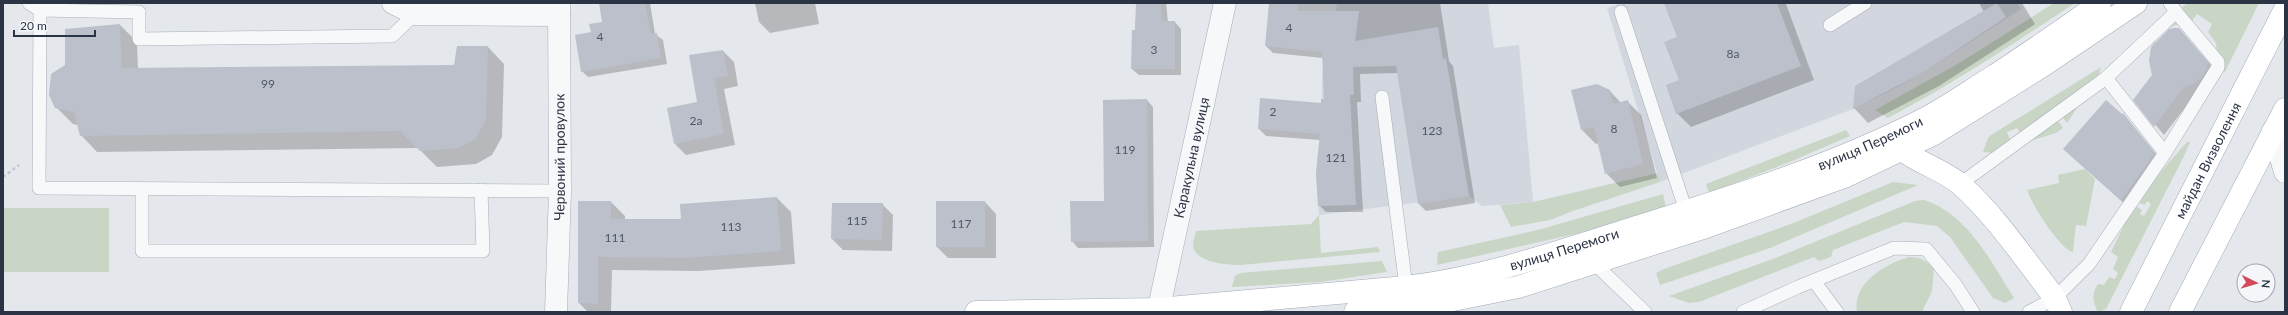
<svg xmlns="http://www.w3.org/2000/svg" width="2288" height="315" font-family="Lato,sans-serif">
<rect width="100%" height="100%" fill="#e4e7ec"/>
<g fill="#d2d6de">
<polygon points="1337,3 1488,3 1494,48 1519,45 1533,202 1482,206 1469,196 1319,215 1316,173 1319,142 1322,142 1322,72 1334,71 1331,46"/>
<polygon points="1622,3 2017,3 2021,9 1924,72 1886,93 1853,109 1660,182 1607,8"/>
</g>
<g fill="#c9d6c5">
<path d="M 2054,3 L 2075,3 C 2013,44 1953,84 1888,118 L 1875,110 L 1961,62 Z"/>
<path d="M 2188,3 L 2259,3 L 2225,72 L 2218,67 L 2216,43 L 2208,32 L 2212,24 L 2197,14 L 2190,24 C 2173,22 2160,31 2153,46 C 2149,25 2173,14 2188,3 Z"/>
<polygon points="2101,67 2099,74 2067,123 2059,112 2054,115 2063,128 2056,133 2020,144 2023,138 2017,128 2007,132 2011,143 1993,153 1983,152 1988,138 1991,135"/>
<polygon points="1846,130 1850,136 1792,161 1709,193 1706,184"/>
<path d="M 2187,142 L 2190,142 L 2183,158 L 2106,309 L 2098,312 C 2093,302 2091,294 2098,284 L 2104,285 L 2109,277 L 2115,279 L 2118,273 L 2113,269 L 2118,257 L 2111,252 L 2134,205 L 2142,210 L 2140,214 L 2144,216 L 2151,204 L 2147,201 L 2145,205 L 2135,201 Z"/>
<path d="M 2085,169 L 2095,179 L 2086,226 L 2076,225 L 2073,252 C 2060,250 2031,203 2027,190 L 2059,183 L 2058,175 Z"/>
<polygon points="1658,173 1660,182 1573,211 1550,220 1511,227 1500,205 1533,202"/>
<polygon points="1893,182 1918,185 1770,248 1660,285 1656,273 1664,269 1791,224"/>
<polygon points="1663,194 1666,207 1584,232 1437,265 1438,252 1538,230"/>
<path d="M 1924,200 C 1968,214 1991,262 2014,298 L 2005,303 L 1993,298 L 1950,237 L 1937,226 L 1904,222 L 1833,250 L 1831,257 L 1819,261 L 1814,257 L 1699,302 L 1689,303 L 1669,296 L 1773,259 L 1915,201 Z"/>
<rect x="3" y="208" width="106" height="64"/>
<path d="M 1319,215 L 1321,253 L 1378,247 L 1380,252 L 1241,265 C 1228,265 1193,263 1193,244 C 1193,240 1195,235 1196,231 L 1311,224 Z"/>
<path d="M 1909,257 C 1921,257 1927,261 1934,269 L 1932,291 L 1922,312 L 1857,312 C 1852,283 1885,264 1909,257 Z"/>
<polygon points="1382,261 1387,272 1320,282 1232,287 1235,276 1241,273"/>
</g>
<g fill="#0003">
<polygon points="55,3 95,3 95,6"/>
<polygon points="472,3 523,3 523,6 475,7"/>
<polygon points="600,3 650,3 655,34 663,40 667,64 588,77 582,71 603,23"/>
<polygon points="755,3 815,3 819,24 770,33 759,22"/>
<polygon points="1137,3 1166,3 1168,22 1175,22 1181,29 1181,75 1139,75 1132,69"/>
<polygon points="1270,3 1440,3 1449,61 1453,66 1475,203 1426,211 1419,204 1398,73 1360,74 1361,102 1357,102 1363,212 1326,212 1319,205 1320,140 1266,136 1259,129 1322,104 1325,100 1323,58 1273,53 1266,46"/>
<polygon points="1676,3 1787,3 1786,4 1814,80 1691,127 1677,113 1680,81"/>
<polygon points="1979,3 2022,3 2035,24 1939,86 1868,123 1854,108 1984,12"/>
<polygon points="120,25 137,42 138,69 455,66 488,47 504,64 502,137 492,155 476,164 437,167 418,148 97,152 81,135 78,125 73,124 56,107"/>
<polygon points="2179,29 2217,72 2194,96 2164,135 2135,100 2153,75"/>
<polygon points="723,51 734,62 738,86 724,89 735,145 686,155 675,144 698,103"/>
<polygon points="1609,90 1621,103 1627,101 1641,115 1657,178 1620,187 1606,173 1598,143 1596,144 1582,130"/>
<polygon points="1147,100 1153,107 1154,247 1078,248 1072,241 1105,202"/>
<polygon points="2123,114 2161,160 2127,206 2070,155"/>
<polygon points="777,198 791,212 795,264 699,271 612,270 611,312 588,312 579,303 611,202 625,216 625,220 682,220"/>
<polygon points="985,202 996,214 996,258 948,258 937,247"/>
<polygon points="882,204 893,215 892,251 843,250 832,239"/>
</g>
<g fill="#bbc0ca">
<polygon points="599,3 645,3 651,34 657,33 661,58 581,72 575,35 591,32 589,24 602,22"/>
<polygon points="1136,3 1161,3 1162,21 1175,21 1175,69 1131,69 1132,30 1135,30"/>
<polygon points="1269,3 1298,3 1297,11 1359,11 1355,41 1438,27 1443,59 1446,58 1469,196 1418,204 1396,66 1353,67 1354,95 1350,95 1356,205 1318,206 1316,173 1320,134 1258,129 1260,98 1321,103 1321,99 1324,99 1322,52 1265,46"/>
<polygon points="1664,3 1777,3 1801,66 1676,114 1666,85 1679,80 1664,42 1677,37"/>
<polygon points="1997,3 2006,17 1924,72 1853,109 1855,86"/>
<polygon points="120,24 122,68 454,65 457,46 488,46 486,120 475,139 459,148 420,151 400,131 80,136 74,112 55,108 49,95 51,74 65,65 65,29"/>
<polygon points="2174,28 2179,28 2208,62 2207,68 2202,77 2194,84 2184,87 2154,127 2133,100 2152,75 2149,61 2151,47 2169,29"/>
<polygon points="723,50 728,76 714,78 724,134 674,144 667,108 697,102 689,55"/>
<polygon points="1597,84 1610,90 1613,104 1628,100 1643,164 1605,174 1594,127 1581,130 1571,90"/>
<polygon points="1147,99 1148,241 1071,242 1070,201 1104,201 1103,100"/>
<polygon points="2106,100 2122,114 2123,113 2155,153 2121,200 2063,149"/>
<polygon points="777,197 781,251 684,258 598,257 598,304 578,303 578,201 611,201 611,219 681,219 680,204"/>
<rect x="936" y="201" width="49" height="46"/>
<polygon points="832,203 883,203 882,240 831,239"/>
</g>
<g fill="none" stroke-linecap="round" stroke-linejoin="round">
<defs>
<g id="lane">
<polyline points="29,3 40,10"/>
<polyline points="415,9 415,14 392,36 139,39 139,12 40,10 39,188 560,191"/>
<polyline points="1621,12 1686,211"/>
<polyline points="1830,25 1865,3"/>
<polyline points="2106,78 2165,153"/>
<polyline points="1382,97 1406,287"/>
<polyline points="1960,184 2106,78 2176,12"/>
<polyline points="142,189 142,251 483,251 481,190"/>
<polyline points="1593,258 1594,263 1645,312"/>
<polyline points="1814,281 1837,312"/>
<polyline points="1743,312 1798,287 1894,248 1926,249 1955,284 1973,312"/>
<polyline points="2029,312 2055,298 2089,264 2165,153 2218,67 2218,62 2176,12 2170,3"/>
</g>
<g id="street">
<polyline points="393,3 415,14 559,15"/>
<polyline points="2273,131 2285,172"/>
<path id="s1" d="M 556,312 L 560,191 L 559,3"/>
<path id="s2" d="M 1158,312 L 1225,3"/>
</g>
<g id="primary">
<path d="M 1894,141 C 1910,162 1941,167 1961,185 C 1997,217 2025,260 2055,298 L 2061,312"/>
<path id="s3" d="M 976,312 L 1158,309 L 1406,287 C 1482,278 1554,253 1627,230 C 1728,198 1831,167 1926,118 C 1949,106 1971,90 1994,76 C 2030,52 2065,29 2100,3"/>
<polyline points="1355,312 1453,300 1518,287 1706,227 1844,177 1934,134 2047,63 2136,3"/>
<path id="s4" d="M 2131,312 L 2285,9"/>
<polyline points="2180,312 2285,109"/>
</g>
</defs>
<use href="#lane" stroke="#a9aeb7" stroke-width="14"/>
<use href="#street" stroke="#a9aeb7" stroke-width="23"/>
<use href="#primary" stroke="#a3abb8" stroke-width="23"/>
<polyline stroke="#c2c5cb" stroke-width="2.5" stroke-dasharray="3 3" stroke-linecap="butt" points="3,177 19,165"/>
<use href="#lane" stroke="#f7f8fa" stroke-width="13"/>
<use href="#street" stroke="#f7f8fa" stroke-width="22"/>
<use href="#primary" stroke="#fff" stroke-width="22"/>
</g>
<g text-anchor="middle" stroke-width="3.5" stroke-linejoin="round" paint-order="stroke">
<g font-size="12" fill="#4f5766">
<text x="1289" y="32">4</text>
<text x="600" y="41">4</text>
<text x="1154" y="54">3</text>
<text x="1733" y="58">8а</text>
<text x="268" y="88">99</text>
<text x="1273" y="116">2</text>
<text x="696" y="125">2а</text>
<text x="1614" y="133">8</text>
<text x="1432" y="135">123</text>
<text x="1125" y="154">119</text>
<text x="1336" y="162">121</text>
<text x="857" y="225">115</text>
<text x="961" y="228">117</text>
<text x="731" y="231">113</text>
<text x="615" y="242">111</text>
</g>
<g font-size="14" fill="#2b3445" stroke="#f4f6f9">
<text dy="5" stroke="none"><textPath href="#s3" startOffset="918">вулиця Перемоги</textPath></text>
<text dy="5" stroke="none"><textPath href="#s2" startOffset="158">Каракульна вулиця</textPath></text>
<text dy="5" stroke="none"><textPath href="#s1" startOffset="155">Червоний провулок</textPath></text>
<text dy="5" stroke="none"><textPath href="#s4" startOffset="170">майдан Визволення</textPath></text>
<text dy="5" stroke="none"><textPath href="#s3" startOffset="594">вулиця Перемоги</textPath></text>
</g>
</g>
<rect width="2288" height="315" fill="none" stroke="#2b3445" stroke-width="8"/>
<g transform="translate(2256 283) rotate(95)"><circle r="19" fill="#f4f6f9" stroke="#a4a8b1"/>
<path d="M0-3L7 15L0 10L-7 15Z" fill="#d1495b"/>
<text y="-6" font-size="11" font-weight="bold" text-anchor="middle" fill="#2b3445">N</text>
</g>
<path d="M14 30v6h81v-6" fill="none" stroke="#2b3445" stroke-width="2"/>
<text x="20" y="30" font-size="12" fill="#2b3445" stroke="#f4f6f9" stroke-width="3" paint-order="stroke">20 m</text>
</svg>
